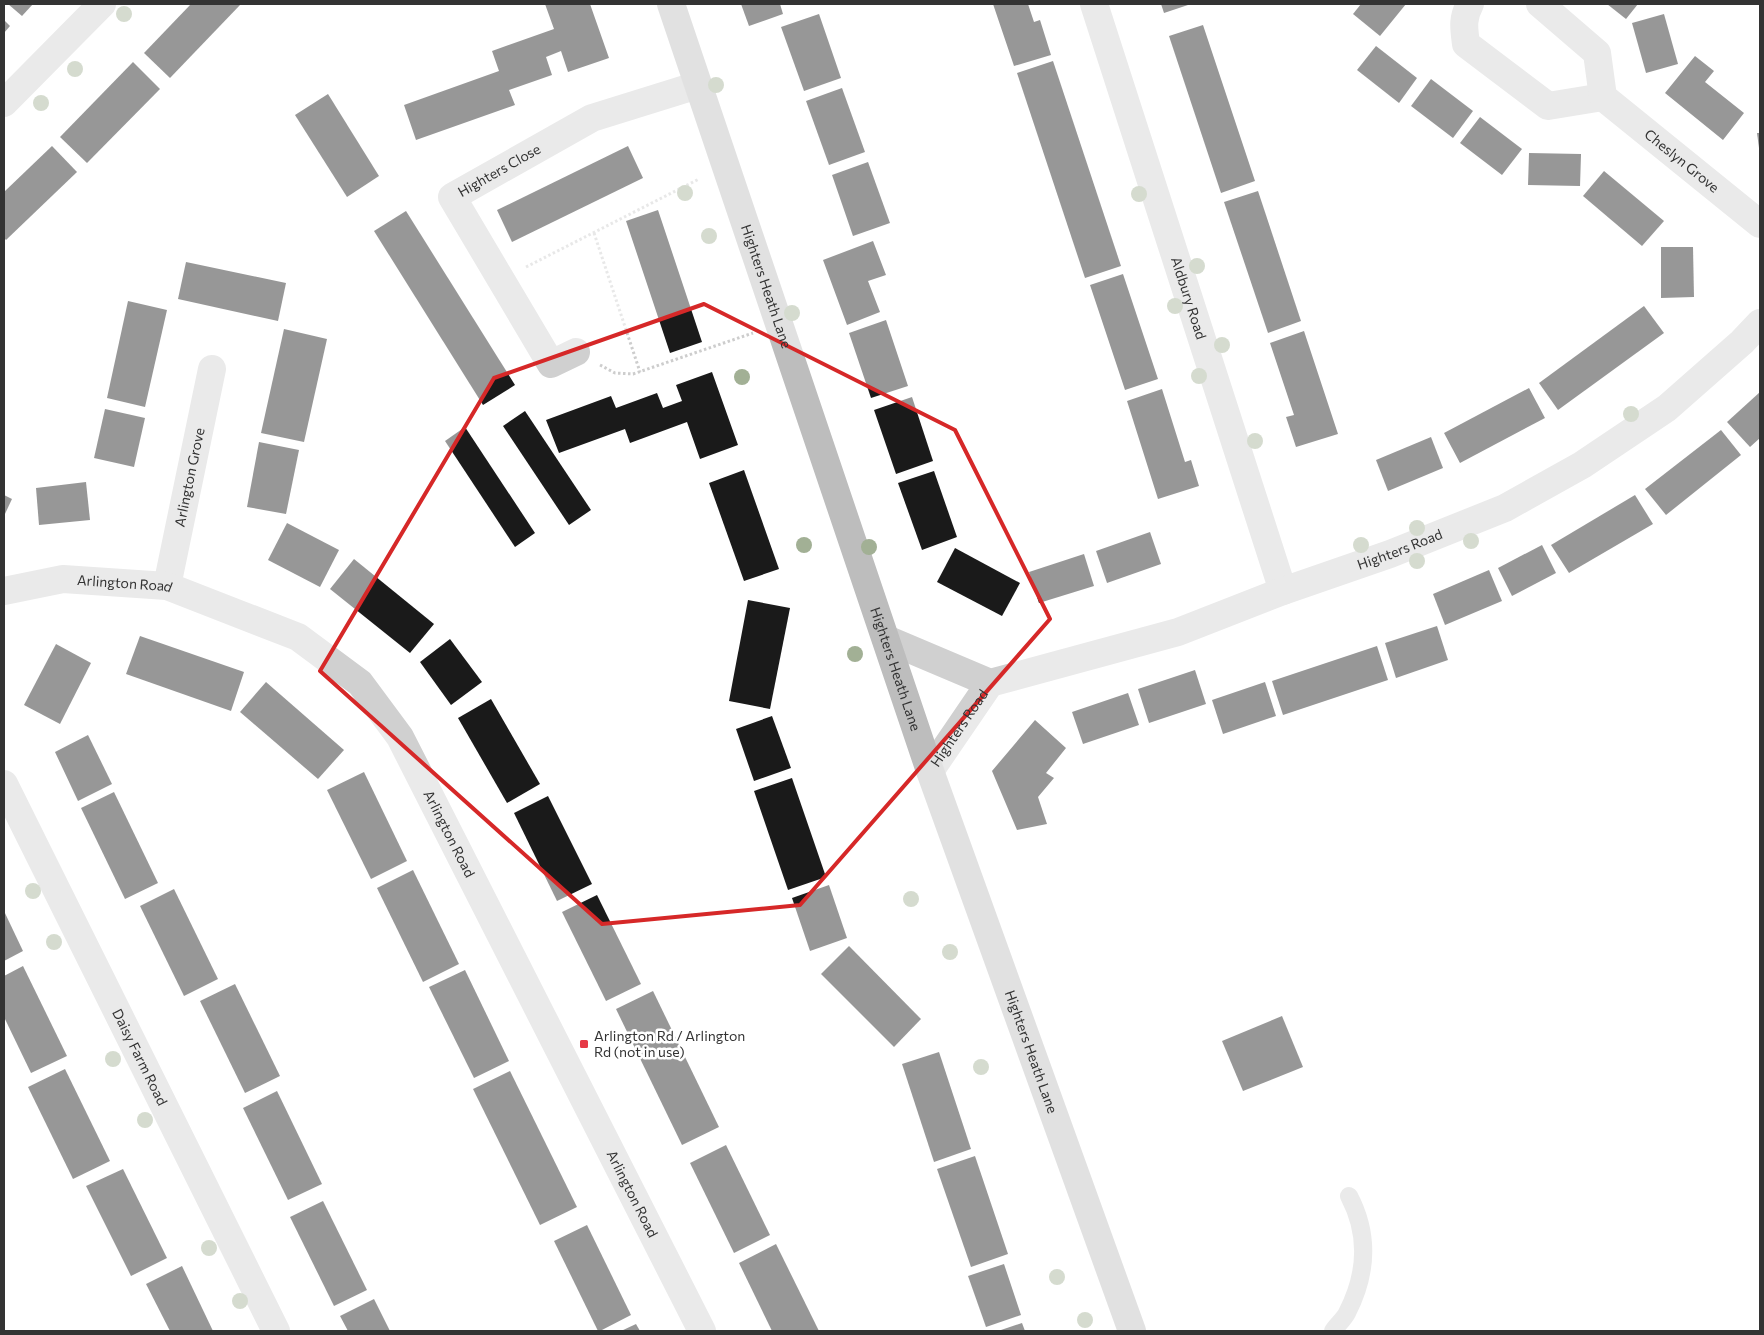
<svg xmlns="http://www.w3.org/2000/svg" width="1764" height="1335" font-family="Commissioner,sans-serif">
<rect width="100%" height="100%" fill="#fff"/>
<g fill="#1a1a1a">
<polygon points="8,4 33,4 22,16"/>
<polygon points="191,4 241,4 170,78 144,53"/>
<polygon points="545,4 590,4 609,58 568,72 561,51 546,57 552,75 509,90 515,105 416,140 404,105 499,71 492,51 554,29"/>
<polygon points="741,4 780,4 783,14 749,26"/>
<polygon points="993,4 1028,4 1034,22 1040,20 1051,55 1014,66"/>
<polygon points="1161,4 1191,4 1164,13"/>
<polygon points="1361,4 1406,4 1380,36 1353,14"/>
<polygon points="1607,4 1638,4 1626,19"/>
<polygon points="819,14 841,78 804,91 781,27"/>
<polygon points="1664,14 1678,64 1646,73 1632,23"/>
<polygon points="4,20 10,26 4,33"/>
<polygon points="1203,25 1255,181 1221,193 1169,36"/>
<polygon points="1376,46 1417,78 1399,103 1357,70"/>
<polygon points="1695,56 1714,71 1705,82 1744,113 1723,140 1665,93"/>
<polygon points="1053,61 1121,266 1085,278 1017,73"/>
<polygon points="133,62 160,89 87,163 60,137"/>
<polygon points="1431,79 1473,111 1453,138 1411,106"/>
<polygon points="842,88 865,152 829,165 806,101"/>
<polygon points="328,94 379,176 347,197 295,115"/>
<polygon points="1480,117 1522,149 1502,175 1460,143"/>
<polygon points="1757,133 1760,133 1760,148 1759,148"/>
<polygon points="52,146 77,172 6,240 4,238 4,192"/>
<polygon points="628,146 643,178 512,242 497,210"/>
<polygon points="1529,153 1581,154 1580,186 1528,185"/>
<polygon points="868,162 890,223 853,236 832,175"/>
<polygon points="1604,171 1664,221 1642,246 1583,196"/>
<polygon points="1258,191 1301,321 1268,333 1224,202"/>
<polygon points="658,210 702,342 670,353 626,221"/>
<polygon points="406,211 515,385 483,405 374,231"/>
<polygon points="873,241 886,275 868,281 880,312 847,325 823,260"/>
<polygon points="1661,247 1693,247 1694,297 1661,298"/>
<polygon points="186,262 286,283 278,321 178,299"/>
<polygon points="1123,274 1158,379 1125,390 1090,285"/>
<polygon points="128,301 167,310 145,407 107,398"/>
<polygon points="1644,306 1664,333 1558,410 1539,383"/>
<polygon points="886,320 908,386 871,398 849,333"/>
<polygon points="284,329 327,339 304,442 261,433"/>
<polygon points="1304,331 1338,434 1296,447 1286,417 1294,415 1270,343"/>
<polygon points="712,372 738,445 700,459 687,422 630,443 625,429 559,453 546,420 611,396 616,408 657,393 663,408 682,401 676,385"/>
<polygon points="1529,388 1545,418 1460,463 1444,433"/>
<polygon points="1162,389 1185,462 1191,460 1199,486 1158,499 1127,401"/>
<polygon points="1760,392 1760,438 1750,447 1727,422"/>
<polygon points="912,397 933,461 896,474 874,410"/>
<polygon points="105,409 145,418 134,467 94,458"/>
<polygon points="525,411 591,510 569,525 503,426"/>
<polygon points="465,427 535,533 515,547 445,441"/>
<polygon points="1721,430 1741,455 1666,515 1645,489"/>
<polygon points="1431,437 1443,468 1388,491 1376,460"/>
<polygon points="259,442 299,450 286,514 247,507"/>
<polygon points="744,470 779,569 744,581 709,483"/>
<polygon points="934,471 957,537 922,550 898,483"/>
<polygon points="86,482 90,520 39,525 36,488"/>
<polygon points="4,495 12,499 4,516"/>
<polygon points="1635,495 1653,524 1569,573 1551,545"/>
<polygon points="287,523 339,550 320,587 268,560"/>
<polygon points="1150,532 1161,564 1107,583 1096,551"/>
<polygon points="1542,545 1556,573 1512,596 1498,568"/>
<polygon points="955,548 1020,583 1002,616 937,582"/>
<polygon points="1084,554 1094,586 1039,603 1029,572"/>
<polygon points="354,559 434,624 410,653 330,589"/>
<polygon points="1489,570 1502,601 1445,625 1433,594"/>
<polygon points="748,600 790,608 770,709 729,701"/>
<polygon points="1437,626 1448,660 1396,678 1385,643"/>
<polygon points="140,636 244,672 231,711 126,674"/>
<polygon points="450,639 482,682 451,705 420,662"/>
<polygon points="56,644 91,663 60,724 24,705"/>
<polygon points="1377,646 1388,680 1283,715 1272,681"/>
<polygon points="1195,670 1206,704 1149,723 1138,689"/>
<polygon points="266,682 344,750 318,779 240,712"/>
<polygon points="1265,682 1276,716 1223,734 1212,700"/>
<polygon points="1128,693 1139,725 1083,744 1072,712"/>
<polygon points="491,699 540,784 507,803 458,718"/>
<polygon points="772,716 791,768 754,781 736,729"/>
<polygon points="1035,720 1066,748 1046,773 1054,778 1038,797 1047,824 1017,830 992,771"/>
<polygon points="88,735 112,784 78,801 55,752"/>
<polygon points="364,772 407,861 371,879 327,790"/>
<polygon points="792,778 826,877 788,890 754,791"/>
<polygon points="114,792 158,883 125,899 81,808"/>
<polygon points="548,796 592,884 557,901 514,813"/>
<polygon points="413,870 459,964 423,982 377,888"/>
<polygon points="829,885 847,938 810,951 792,898"/>
<polygon points="174,889 218,979 184,996 140,906"/>
<polygon points="597,895 641,984 606,1001 562,912"/>
<polygon points="4,911 23,951 4,961"/>
<polygon points="849,946 921,1019 894,1047 821,974"/>
<polygon points="23,966 67,1056 31,1073 4,1017 4,976"/>
<polygon points="465,970 509,1061 474,1078 429,987"/>
<polygon points="235,984 280,1076 245,1093 200,1001"/>
<polygon points="653,991 719,1127 682,1145 616,1009"/>
<polygon points="1282,1016 1303,1067 1243,1091 1222,1041"/>
<polygon points="939,1052 971,1149 934,1162 902,1064"/>
<polygon points="65,1069 110,1161 73,1179 28,1087"/>
<polygon points="510,1071 577,1207 540,1225 473,1089"/>
<polygon points="277,1091 322,1184 288,1200 243,1108"/>
<polygon points="726,1145 770,1235 734,1253 690,1163"/>
<polygon points="975,1156 1008,1254 971,1267 937,1169"/>
<polygon points="123,1169 167,1258 131,1276 86,1186"/>
<polygon points="323,1201 367,1290 334,1306 290,1217"/>
<polygon points="587,1225 631,1315 600,1331 598,1331 554,1241"/>
<polygon points="776,1244 819,1331 772,1331 739,1263"/>
<polygon points="1004,1264 1021,1315 986,1327 968,1276"/>
<polygon points="182,1266 213,1331 170,1331 146,1284"/>
<polygon points="374,1299 390,1331 348,1331 340,1316"/>
<polygon points="1022,1323 1025,1331 998,1331"/>
<polygon points="636,1324 640,1331 621,1331"/>
</g>
<g fill="none" stroke-linecap="round" stroke-linejoin="round">
<g stroke="#cdcdcd" stroke-width="3" stroke-dasharray="2.5 2.5" stroke-linecap="butt">
<polyline points="594,233 640,372"/>
<polyline points="526,267 699,179"/>
<polyline points="600,365 615,373 633,374 753,333"/>
</g>
<path stroke="#d0d0d0" stroke-width="18" d="M 1333,1331 C 1337,1325 1344,1319 1347,1313 C 1367,1274 1369,1234 1349,1196"/>
<g stroke="#d0d0d0" stroke-width="28">
<path id="s1" d="M 1094,4 L 1283,591"/>
<path d="M 1470,4 C 1462,19 1464,28 1466,44 L 1548,106 L 1603,97"/>
<path id="s2" d="M 1540,4 L 1597,53 L 1603,97 L 1760,224"/>
<polyline points="4,103 102,4"/>
<path id="s3" d="M 576,352 L 551,364 L 452,197 L 592,118 L 698,85"/>
<path id="s4" d="M 167,586 L 212,369"/>
<path id="s5" d="M 4,591 L 63,579 L 167,586 L 298,637 L 360,683 L 400,737 L 702,1331"/>
<polyline points="886,639 990,683"/>
<path id="s6" d="M 930,771 L 990,683 L 1178,632 L 1283,591 L 1390,554 L 1505,508 L 1582,465 L 1667,408 L 1742,342 L 1760,323"/>
<path id="s7" d="M 4,784 L 276,1331"/>
</g>
<path stroke="#bdbdbd" stroke-width="28" id="s8" d="M 671,4 L 930,771 L 1132,1331"/>
</g>
<g fill="#a2b095">
<circle cx="124" cy="14" r="8"/>
<circle cx="75" cy="69" r="8"/>
<circle cx="716" cy="85" r="8"/>
<circle cx="41" cy="103" r="8"/>
<circle cx="685" cy="193" r="8"/>
<circle cx="1139" cy="194" r="8"/>
<circle cx="709" cy="236" r="8"/>
<circle cx="1197" cy="266" r="8"/>
<circle cx="1175" cy="306" r="8"/>
<circle cx="792" cy="313" r="8"/>
<circle cx="1222" cy="345" r="8"/>
<circle cx="1199" cy="376" r="8"/>
<circle cx="742" cy="377" r="8"/>
<circle cx="1631" cy="414" r="8"/>
<circle cx="1255" cy="441" r="8"/>
<circle cx="1417" cy="528" r="8"/>
<circle cx="1471" cy="541" r="8"/>
<circle cx="804" cy="545" r="8"/>
<circle cx="1361" cy="545" r="8"/>
<circle cx="869" cy="547" r="8"/>
<circle cx="1417" cy="561" r="8"/>
<circle cx="855" cy="654" r="8"/>
<circle cx="33" cy="891" r="8"/>
<circle cx="911" cy="899" r="8"/>
<circle cx="54" cy="942" r="8"/>
<circle cx="950" cy="952" r="8"/>
<circle cx="113" cy="1059" r="8"/>
<circle cx="981" cy="1067" r="8"/>
<circle cx="145" cy="1120" r="8"/>
<circle cx="209" cy="1248" r="8"/>
<circle cx="1057" cy="1277" r="8"/>
<circle cx="240" cy="1301" r="8"/>
<circle cx="1085" cy="1320" r="8"/>
</g>
<path d="M0 0H1764V1335H0ZM 704,304 L 955,430 L 1050,619 L 800,905 L 602,924 L 320,671 L 494,378 Z" fill="#fff" fill-opacity=".55" fill-rule="evenodd"/>
<path fill="none" stroke="#d62828" stroke-width="4" stroke-linejoin="round" d="M 704,304 L 955,430 L 1050,619 L 800,905 L 602,924 L 320,671 L 494,378 Z"/>
<rect fill="#e63946" stroke="#fff" stroke-width="2" x="579" y="1039" width="10" height="10" rx="2.5"/>
<g text-anchor="middle" stroke-width="5" stroke-linejoin="round" paint-order="stroke">
<g font-size="14" fill="#333" stroke="#fff">
<text dy="5" stroke="none"><textPath href="#s2" startOffset="221">Cheslyn Grove</textPath></text>
<text dy="5" stroke="none"><textPath href="#s3" startOffset="276">Highters Close</textPath></text>
<text dy="5" stroke="none"><textPath href="#s8" startOffset="298">Highters Heath Lane</textPath></text>
<text dy="5" stroke="none"><textPath href="#s1" startOffset="309">Aldbury Road</textPath></text>
<text dy="5" stroke="none"><textPath href="#s4" startOffset="111">Arlington Grove</textPath></text>
<text dy="5" stroke="none"><textPath href="#s6" startOffset="538">Highters Road</textPath></text>
<text dy="5" stroke="none"><textPath href="#s5" startOffset="122">Arlington Road</textPath></text>
<text dy="5" stroke="none"><textPath href="#s8" startOffset="702">Highters Heath Lane</textPath></text>
<text dy="5" stroke="none"><textPath href="#s6" startOffset="52">Highters Road</textPath></text>
<text dy="5" stroke="none"><textPath href="#s5" startOffset="558">Arlington Road</textPath></text>
<text dy="5" stroke="none"><textPath href="#s8" startOffset="1108">Highters Heath Lane</textPath></text>
<text dy="5" stroke="none"><textPath href="#s7" startOffset="305">Daisy Farm Road</textPath></text>
<text dy="5" stroke="none"><textPath href="#s5" startOffset="962">Arlington Road</textPath></text>
</g>
<g font-size="14" fill="#333" stroke="#fff" text-anchor="start">
<text x="594" y="1041">Arlington Rd / Arlington<tspan x="594" dy="16">Rd (not in use)</tspan></text>
</g>
</g>
<rect width="1764" height="1335" fill="none" stroke="#333333" stroke-width="10"/>
</svg>
